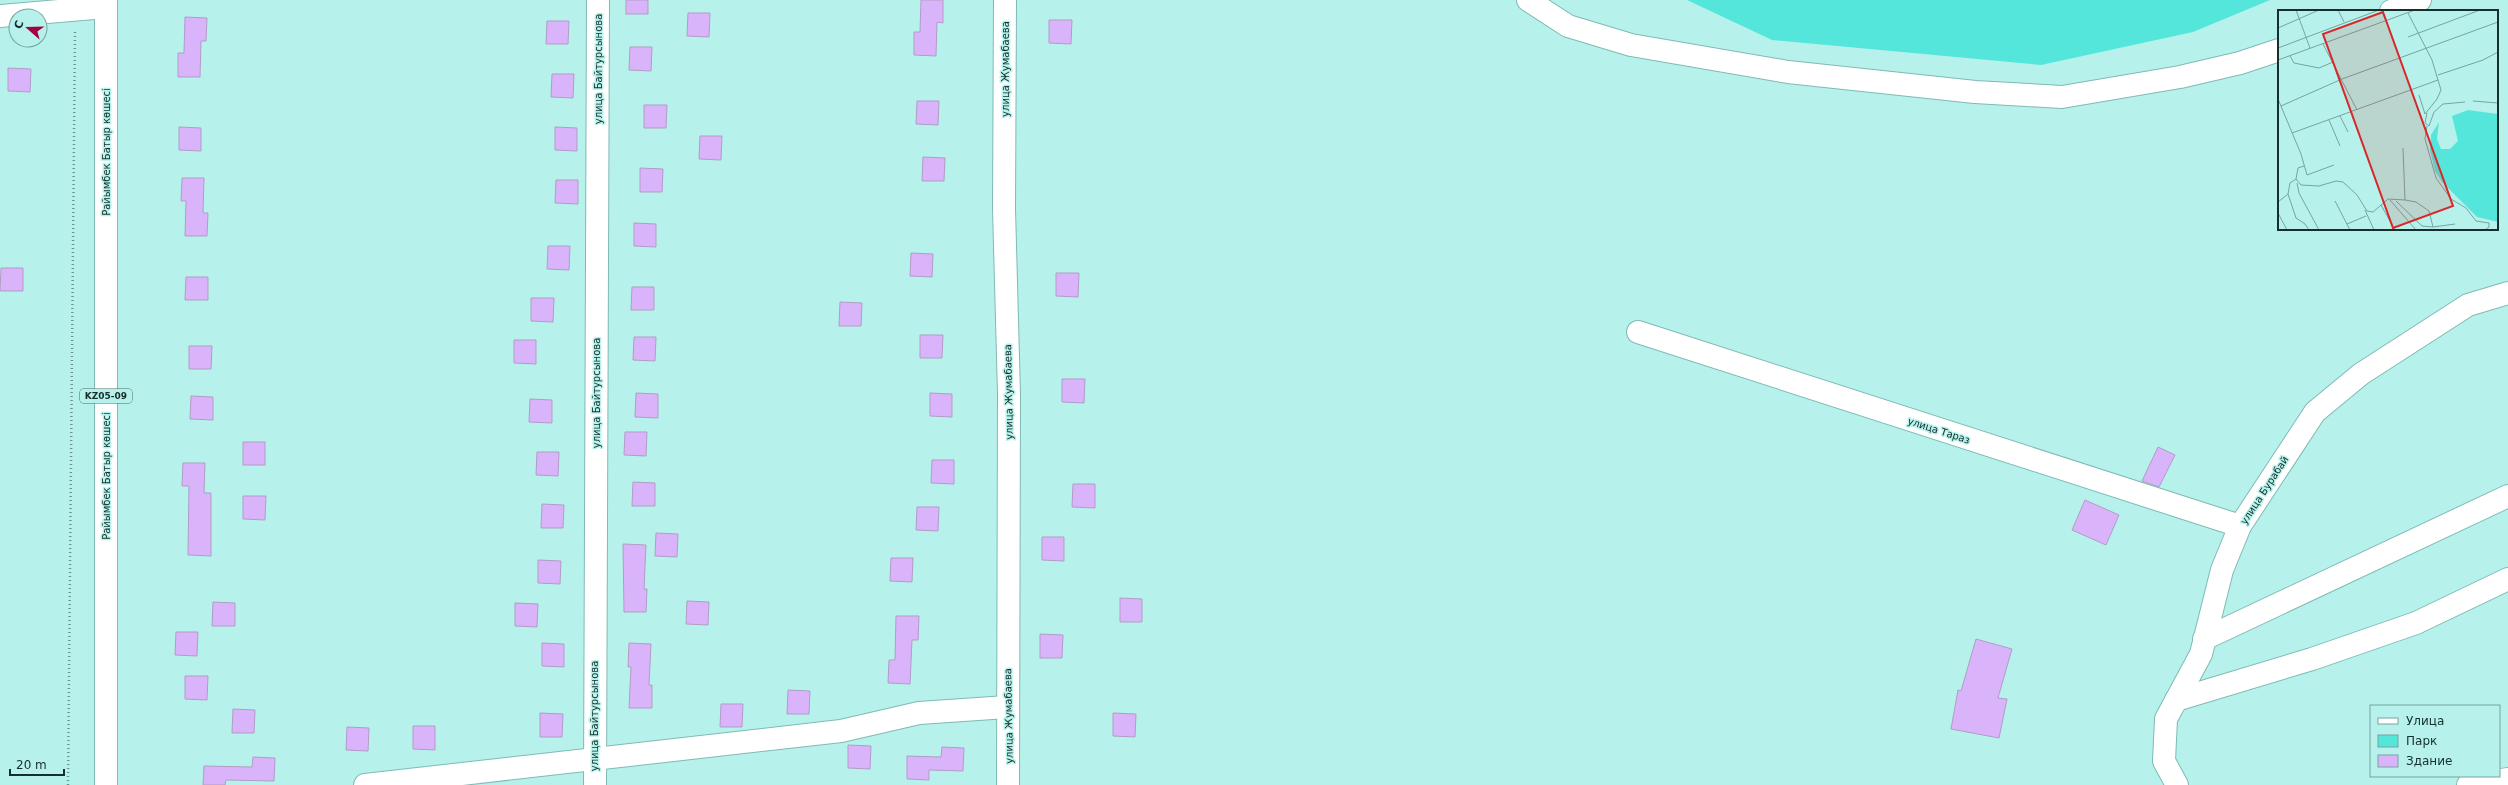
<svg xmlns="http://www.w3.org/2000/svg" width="2508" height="785" font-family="'DejaVu Sans',sans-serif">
<rect width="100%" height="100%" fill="#b6f2eb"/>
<polygon fill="#55e6db" points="1687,0 2270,0 2193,32 2041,65 1772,40"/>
<g fill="#d9b4fb" stroke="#b19dc5">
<rect x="626" y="0" width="22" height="14"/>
<polygon points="921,0 943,0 943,23 937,22 936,56 914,55 914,32 920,32"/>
<polygon points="688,13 710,13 709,37 687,36"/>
<polygon points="185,17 207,18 206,41 201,41 200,77 178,77 178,53 184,53"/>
<polygon points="1049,20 1072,20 1071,44 1049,43"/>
<polygon points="547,21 569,21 568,44 546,44"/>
<polygon points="630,47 652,47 651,71 629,70"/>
<polygon points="8,68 31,69 30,92 8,91"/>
<polygon points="552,74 574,74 573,98 551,97"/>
<polygon points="917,101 939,101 938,125 916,124"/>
<polygon points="644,105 667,105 666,128 644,128"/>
<polygon points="179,127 201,128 201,151 179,150"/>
<polygon points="555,127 577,128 577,151 555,150"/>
<polygon points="700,136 722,136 721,160 699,159"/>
<polygon points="923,157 945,158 944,181 922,181"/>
<polygon points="640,168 663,169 662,192 640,192"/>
<polygon points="182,178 204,178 203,213 208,213 207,236 185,236 186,201 181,201"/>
<polygon points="556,180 578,180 578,204 555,203"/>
<polygon points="634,223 656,224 656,247 634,246"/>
<polygon points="548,246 570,246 569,270 547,269"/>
<polygon points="911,253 933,254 932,277 910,276"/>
<polygon points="1,268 23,268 23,291 0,291"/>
<polygon points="1056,273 1079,273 1078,297 1056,296"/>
<polygon points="186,277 208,277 208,300 185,300"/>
<polygon points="632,287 654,287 654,310 631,310"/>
<polygon points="531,298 554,298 553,322 531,321"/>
<polygon points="840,302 862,303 861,326 839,326"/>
<polygon points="920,335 943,335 942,358 920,358"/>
<polygon points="634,337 656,337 655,361 633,360"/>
<polygon points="514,340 536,340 536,364 514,363"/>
<polygon points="189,346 212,346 211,369 189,369"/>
<polygon points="1062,379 1085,379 1084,403 1062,402"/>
<polygon points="636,393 658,394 658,418 635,417"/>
<polygon points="930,393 952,394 952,417 930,416"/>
<polygon points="191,396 213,397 213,420 190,419"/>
<polygon points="530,399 552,400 552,423 529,422"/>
<polygon points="625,432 647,432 646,456 624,455"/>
<rect x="243" y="442" width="22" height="23"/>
<polygon points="2158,447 2175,455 2159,487 2142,481"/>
<polygon points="537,452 559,452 558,476 536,475"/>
<polygon points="932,460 954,460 954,484 931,483"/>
<polygon points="183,463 205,463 204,493 211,493 211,556 188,555 189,486 182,486"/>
<polygon points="633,482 655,483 655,506 632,506"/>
<polygon points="1073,484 1095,484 1095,508 1072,507"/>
<polygon points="243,496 266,496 265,520 243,519"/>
<polygon points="2085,500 2119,515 2106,545 2072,530"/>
<polygon points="542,504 564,505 563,528 541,528"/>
<polygon points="917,507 939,507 938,531 916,530"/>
<polygon points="656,533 678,534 677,557 655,556"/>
<polygon points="1042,537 1064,537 1064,561 1042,560"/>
<polygon points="623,544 646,545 644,589 647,589 646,612 624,612"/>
<polygon points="891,558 913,558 912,582 890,581"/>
<polygon points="538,560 561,561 560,584 538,583"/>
<polygon points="1120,598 1142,599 1142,622 1120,622"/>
<polygon points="687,601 709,602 708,625 686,624"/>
<polygon points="213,602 235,603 235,626 212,626"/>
<polygon points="515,603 538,604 537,627 515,626"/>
<polygon points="896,616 919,616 918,640 912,640 910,684 888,683 889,660 895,660"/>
<polygon points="176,632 198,632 197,656 175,655"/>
<polygon points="1040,634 1063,635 1062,658 1040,658"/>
<polygon points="1976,639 2012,649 1998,698 2007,699 1999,738 1951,729 1958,690 1961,691"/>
<polygon points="542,643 564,644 564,667 542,666"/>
<polygon points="629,643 651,644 649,685 652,685 652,708 629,708 631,667 628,667"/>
<polygon points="185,676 208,676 207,700 185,699"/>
<polygon points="788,690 810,691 809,714 787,714"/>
<polygon points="721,704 743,704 742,727 720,727"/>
<polygon points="233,709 255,710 254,733 232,733"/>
<polygon points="540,713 563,714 562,737 540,737"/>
<polygon points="1113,713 1136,714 1135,737 1113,736"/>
<polygon points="413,726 435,726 435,750 413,749"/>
<polygon points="347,727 369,728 368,751 346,750"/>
<polygon points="848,745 871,746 870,769 848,768"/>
<polygon points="942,747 964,748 963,771 929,770 929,780 907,779 907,756 941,757"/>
<polygon points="253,757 275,758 274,781 226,780 225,785 203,785 204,766 252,767"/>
</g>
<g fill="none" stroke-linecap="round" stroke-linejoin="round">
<defs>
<g id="minor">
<polyline points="1005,0 1004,209 1009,394 1008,785"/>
<polyline points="1528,0 1568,26 1631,45 1788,72 1975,92 2062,97 2180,77 2240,63 2279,50"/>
<polyline points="2391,11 2420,0"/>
<polyline points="0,16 106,7"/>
<polyline points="1638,332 2240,526"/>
<polyline points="2204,639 2508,496"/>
<polyline points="2176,700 2312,659 2416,623 2508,579"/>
<polyline points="365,785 841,731 919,713 1007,707"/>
<polyline points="595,785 598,0"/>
<polyline points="2177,785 2164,761 2166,719 2201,654 2222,570 2240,526 2315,412 2361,374 2468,305 2508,293"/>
<polyline points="2468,785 2508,779"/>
</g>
<polyline id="major" points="106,0 106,785"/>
</defs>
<use href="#minor" stroke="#7fbab4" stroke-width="24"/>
<use href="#major" stroke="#7fbab4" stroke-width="24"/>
<polyline stroke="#68938e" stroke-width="2.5" stroke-dasharray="1 3" stroke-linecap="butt" points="68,785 75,30"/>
<use href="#minor" stroke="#fff" stroke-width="22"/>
<use href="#major" stroke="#fff" stroke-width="22"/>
</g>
<g text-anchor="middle" stroke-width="3" stroke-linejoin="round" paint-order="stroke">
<rect fill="#b6f2eb" stroke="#466965" stroke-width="1" x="80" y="389" width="52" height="14" rx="3"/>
<g font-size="9" font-weight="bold" fill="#162e2c">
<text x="106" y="399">KZ05-09</text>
</g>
<g font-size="10" fill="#162e2c" stroke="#b6f2eb">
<text transform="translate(598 69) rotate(-90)" y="4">улица Байтурсынова</text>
<text transform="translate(1005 69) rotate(-90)" y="4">улица Жумабаева</text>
<text transform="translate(106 152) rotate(-90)" y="4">Райымбек Батыр көшесі</text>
<text transform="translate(1008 392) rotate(-91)" y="4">улица Жумабаева</text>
<text transform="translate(596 393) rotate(-90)" y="4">улица Байтурсынова</text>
<text transform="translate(1939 430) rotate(18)" y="4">улица Тараз</text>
<text transform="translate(106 476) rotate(-90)" y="4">Райымбек Батыр көшесі</text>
<text transform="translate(2264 490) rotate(-57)" y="4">улица Бурабай</text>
<text transform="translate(594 716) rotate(-90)" y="4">улица Байтурсынова</text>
<text transform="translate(1008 716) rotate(-91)" y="4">улица Жумабаева</text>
</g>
</g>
<g transform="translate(2278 10)">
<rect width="220" height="220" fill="#b6f2eb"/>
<path d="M 190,100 L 220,104 L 220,212 L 199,207 L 164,172 L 157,161 L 152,140 L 153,125 L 161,112 L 159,129 L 163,139 L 172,139 L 180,131 L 174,106 Z" fill="#55e6db"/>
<path fill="none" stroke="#76a49f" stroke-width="1" d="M 18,0 L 32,38M 60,0 L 66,12M 103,0 L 108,11M 130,3 L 154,50 L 163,80 L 159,89 L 147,104 L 141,85M 0,18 L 41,0M 130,27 L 202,0M 45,34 L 79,100M 0,38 L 101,0M 12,46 L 16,53 L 41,58 L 55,52M 0,50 L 137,0M 160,65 L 205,50 L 220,42M 0,89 L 23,144 L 29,165 L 56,155M 195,91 L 220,93M 3,96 L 64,69 L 220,12M 149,103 L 147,113 L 151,116 L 156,102 L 165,94 L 187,92M 62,106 L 70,122M 51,110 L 62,136M 149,116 L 147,129 L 158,168 L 173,189 L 188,198 L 198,211 L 211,213 L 211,217 L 207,220M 14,123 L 160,70M 125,138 L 127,190M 26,156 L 20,158 L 18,169 L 12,173 L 10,184 L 18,208 L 27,214 L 31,220M 18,169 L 23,175 L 41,176 L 58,171 L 65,172 L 79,185 L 89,201 L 95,202 L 110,189 L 127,190 L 138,192 L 151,201 L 155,217 L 177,214M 19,173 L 21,183 L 41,220M 112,190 L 138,220M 57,191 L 72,220M 118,191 L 144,216 L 155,217M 0,192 L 10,184M 103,195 L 117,220M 87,200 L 96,220M 0,203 L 9,220M 69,214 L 88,206"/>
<path fill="#d62828" fill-opacity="0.15" stroke="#d62828" stroke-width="2" d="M 105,2 L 175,196 L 115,218 L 45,24 Z"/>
<rect width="220" height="220" fill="none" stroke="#162e2c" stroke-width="2"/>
</g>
<rect x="2370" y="705" width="130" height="72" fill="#b6f2eb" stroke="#76a49f"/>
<rect x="2378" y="718" width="20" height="6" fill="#ffffff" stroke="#76a49f"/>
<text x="2406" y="725" font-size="12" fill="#162e2c">Улица</text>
<rect x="2378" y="735" width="20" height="12" fill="#55e6db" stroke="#76a49f"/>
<text x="2406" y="745" font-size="12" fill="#162e2c">Парк</text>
<rect x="2378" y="755" width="20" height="12" fill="#d9b4fb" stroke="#76a49f"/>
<text x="2406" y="765" font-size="12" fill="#162e2c">Здание</text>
<g transform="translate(28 28) rotate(290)"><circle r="19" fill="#b6f2eb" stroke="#76a49f"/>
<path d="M0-3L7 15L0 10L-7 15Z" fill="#a00343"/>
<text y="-6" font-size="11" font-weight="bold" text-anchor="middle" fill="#162e2c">С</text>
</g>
<path d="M10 769v6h54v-6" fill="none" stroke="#162e2c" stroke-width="2"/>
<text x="16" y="769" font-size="12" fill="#162e2c" stroke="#b6f2eb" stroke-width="3" paint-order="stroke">20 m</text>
</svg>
